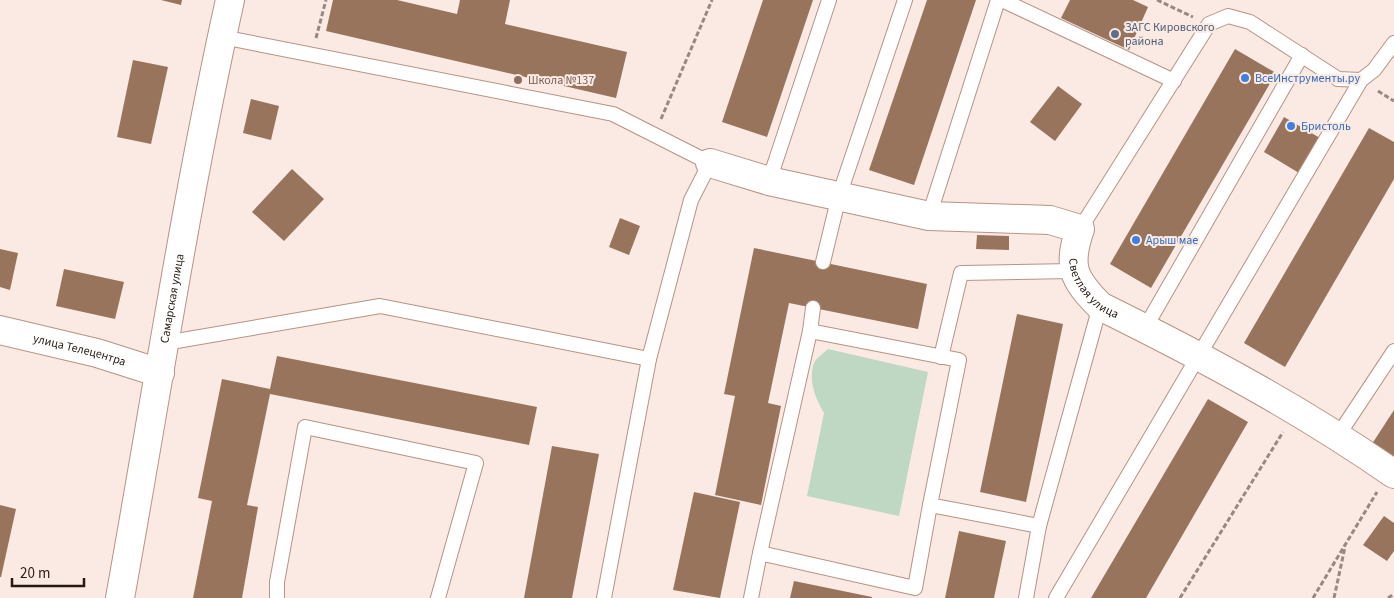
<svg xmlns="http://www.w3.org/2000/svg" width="1394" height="598" font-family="'Source Sans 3',sans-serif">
<rect width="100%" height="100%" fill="#faeae3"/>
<path fill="#bed8c4" d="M 828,349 L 928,372 L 899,516 L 807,496 L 824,413 C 815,398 808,380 814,363 C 816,358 824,353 828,349 Z"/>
<g fill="#98745d">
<polygon points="161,0 182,0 181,5"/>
<polygon points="333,0 397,0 457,14 460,0 510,0 505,24 627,52 616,98 326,31"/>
<polygon points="763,0 813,0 767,137 722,122"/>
<polygon points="927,0 976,0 914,185 869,170"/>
<polygon points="1070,0 1133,0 1148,7 1129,50 1061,18"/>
<polygon points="1235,49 1276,73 1151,288 1110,264"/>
<polygon points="133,60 168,67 151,144 117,137"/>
<polygon points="1058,86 1082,104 1055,141 1030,122"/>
<polygon points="251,99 279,106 271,140 243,133"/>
<polygon points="1284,117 1320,138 1299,173 1264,152"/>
<polygon points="1369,128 1394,142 1394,179 1285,367 1244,343"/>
<polygon points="292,169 324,199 284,241 252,212"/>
<polygon points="620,218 640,226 629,255 609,247"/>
<polygon points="977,235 1009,236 1009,250 976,249"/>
<polygon points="754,248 927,284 918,329 789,303 768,403 781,406 761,505 715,495 735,396 724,394"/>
<polygon points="0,249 18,253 10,290 0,287"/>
<polygon points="64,269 124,282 115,319 56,306"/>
<polygon points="1017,314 1063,324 1026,502 980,492"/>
<polygon points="277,356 537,407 529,445 270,394 247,505 258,507 242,598 193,598 212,501 198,498 222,379 270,389"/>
<polygon points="1208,399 1248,422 1146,598 1091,598"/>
<polygon points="1394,410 1394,463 1370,447"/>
<polygon points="552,446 599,454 572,598 524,598"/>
<polygon points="694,492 740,502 720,598 673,590"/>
<polygon points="0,505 16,509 1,577 0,577"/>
<polygon points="1384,516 1394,523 1394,551 1387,561 1363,545"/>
<polygon points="959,531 1006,541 994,598 945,598"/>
<polygon points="794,581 872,597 872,598 790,598"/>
</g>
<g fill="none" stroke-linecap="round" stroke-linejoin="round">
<defs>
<g id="service">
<polyline points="1002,0 1174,81"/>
<polyline points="769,181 829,0"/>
<polyline points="929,216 998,0"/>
<polyline points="1080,229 1209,24 1228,16 1250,22 1338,79 1361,80"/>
<polyline points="823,262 839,196 905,0"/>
<polyline points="1145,328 1302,55"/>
<polyline points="810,331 813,308"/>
<polyline points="165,343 380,306 649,359 691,200 710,163 613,114 222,37"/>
<polyline points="941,357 961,273 1073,271"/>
<polyline points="1337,437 1394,351"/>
<polyline points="760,553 810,331 959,360 930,505 1039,526"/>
<polyline points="277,598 277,582 305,427 476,463 438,598"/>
<polyline points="604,598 649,359"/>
<polyline points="751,598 760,553 915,588 930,505"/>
<polyline points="1026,598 1039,526 1100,306"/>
<polyline points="1056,598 1361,80 1374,70 1394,43"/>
</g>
<g id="minor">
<path id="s1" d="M 710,163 L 769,181 L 929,216 L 1050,220 L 1080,229 C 1067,266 1073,279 1100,306 C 1203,357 1299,408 1394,474"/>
<path id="s2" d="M 0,330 L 97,353 L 160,373"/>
<path id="s3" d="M 120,598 C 156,398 186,198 230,0"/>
</g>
</defs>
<use href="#service" stroke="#b79383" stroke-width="16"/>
<use href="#minor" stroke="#b79383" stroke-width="30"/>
<g stroke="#978881" stroke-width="3" stroke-dasharray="5 2.5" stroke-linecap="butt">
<polyline points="1157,0 1193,17"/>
<polyline points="316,38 326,0"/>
<polyline points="1378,91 1394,101"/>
<polyline points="661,119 712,0"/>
<polyline points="1180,598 1283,432"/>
<polyline points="1313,598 1377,492"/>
<polyline points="1334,598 1345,547"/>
<polyline points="1388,598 1394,594"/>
</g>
<use href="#service" stroke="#fff" stroke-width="14"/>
<use href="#minor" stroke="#fff" stroke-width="28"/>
</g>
<circle fill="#5c6f8a" stroke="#faeae3" stroke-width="2" cx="1115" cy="34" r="5"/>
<g fill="#3f7fe0" stroke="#faeae3" stroke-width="2">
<circle cx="1245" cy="78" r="5"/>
<circle cx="1291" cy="126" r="5"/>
<circle cx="1136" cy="240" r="5"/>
</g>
<circle fill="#8d6e63" stroke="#faeae3" stroke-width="2" cx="518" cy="80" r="5"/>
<g text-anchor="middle" stroke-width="4" stroke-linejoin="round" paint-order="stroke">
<g font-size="12" fill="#4e5e75" stroke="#faeae3" text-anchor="start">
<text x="1125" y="31">ЗАГС Кировского<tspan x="1125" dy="14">района</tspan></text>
</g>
<g font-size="12" fill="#366cbe" stroke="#faeae3" text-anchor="start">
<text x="1255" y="82">ВсеИнструменты.ру</text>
<text x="1301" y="130">Бристоль</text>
<text x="1146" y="244">Арыш мае</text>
</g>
<g font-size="12" fill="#785e54" stroke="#faeae3" text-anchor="start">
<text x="528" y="84">Школа №137</text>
</g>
<g font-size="12" fill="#271913" stroke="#faeae3">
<text dy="4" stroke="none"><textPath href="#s1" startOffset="446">Светлая улица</textPath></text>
<text dy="4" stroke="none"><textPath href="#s3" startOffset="304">Самарская улица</textPath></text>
<text dy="4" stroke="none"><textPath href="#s2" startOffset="82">улица Телецентра</textPath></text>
</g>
</g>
<path d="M12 578v8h72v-8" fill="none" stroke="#271913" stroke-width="2.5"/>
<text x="20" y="578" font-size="15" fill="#271913" stroke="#faeae3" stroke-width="4" paint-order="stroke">20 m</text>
</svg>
